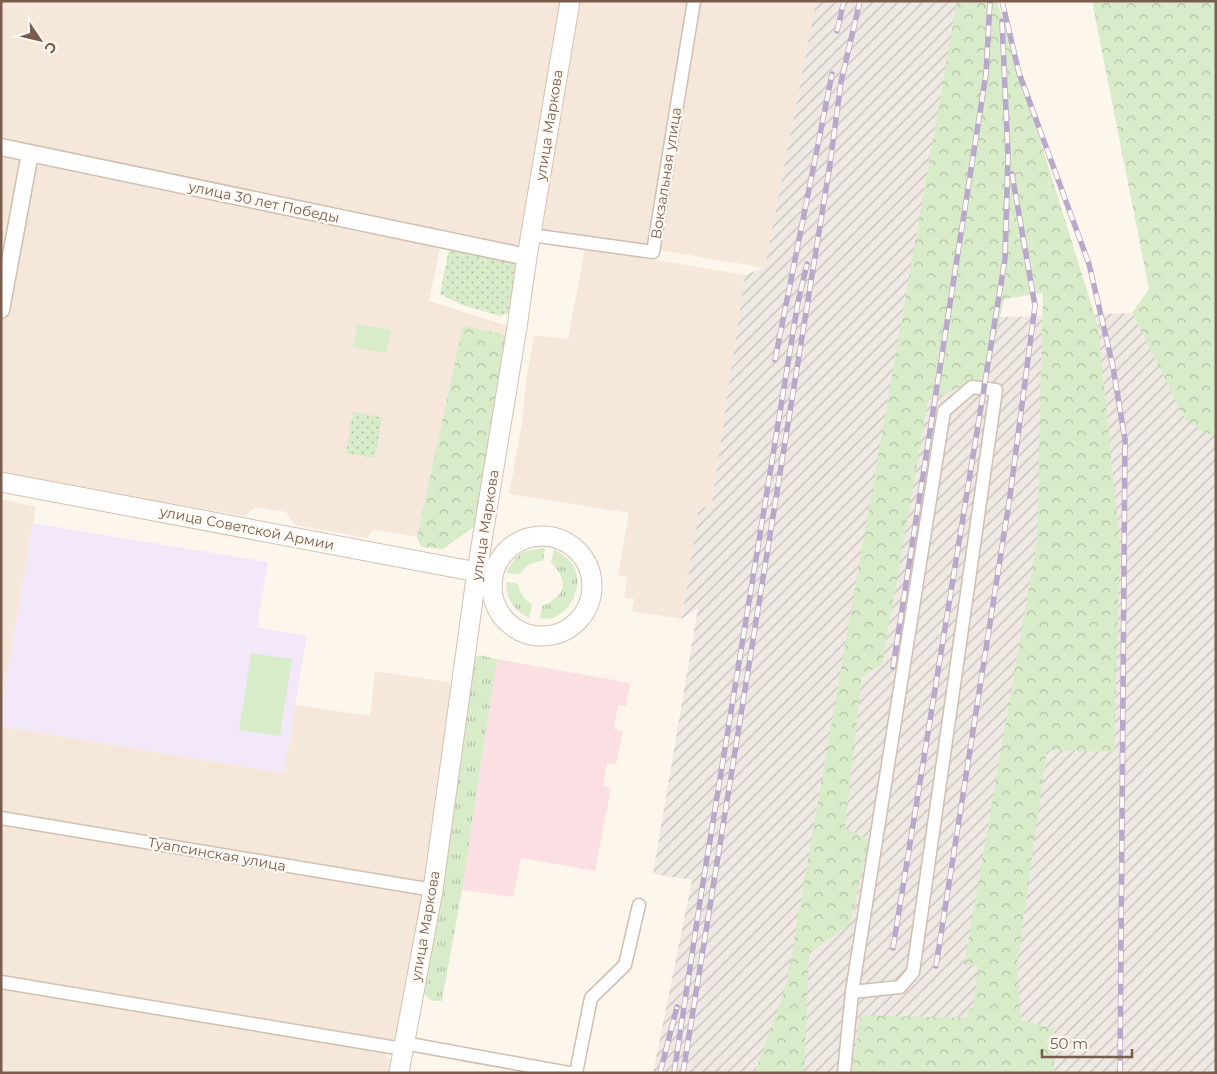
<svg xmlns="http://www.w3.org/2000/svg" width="1217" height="1074" font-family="Montserrat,sans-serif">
<defs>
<pattern id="industrial-furrows" width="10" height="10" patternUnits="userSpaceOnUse" patternTransform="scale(1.25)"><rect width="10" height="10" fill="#efe9e4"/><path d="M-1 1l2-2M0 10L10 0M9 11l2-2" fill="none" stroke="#c7c0bb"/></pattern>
<pattern id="grass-tufts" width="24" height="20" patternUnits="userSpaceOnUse" patternTransform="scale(1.25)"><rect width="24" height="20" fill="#d8ecc9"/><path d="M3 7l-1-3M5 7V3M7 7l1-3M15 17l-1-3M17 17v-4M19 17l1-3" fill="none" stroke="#b4c2a5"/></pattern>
<pattern id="forest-crowns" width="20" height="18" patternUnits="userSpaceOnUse" patternTransform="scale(1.25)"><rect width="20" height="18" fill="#d8ecc9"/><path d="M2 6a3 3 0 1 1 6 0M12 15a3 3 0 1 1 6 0" fill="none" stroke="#b4c2a5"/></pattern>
<pattern id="park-dots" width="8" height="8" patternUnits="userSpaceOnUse" patternTransform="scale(1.25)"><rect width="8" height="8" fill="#d8ecc9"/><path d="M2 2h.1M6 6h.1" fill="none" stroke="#b4c2a5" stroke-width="1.8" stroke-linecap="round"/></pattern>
</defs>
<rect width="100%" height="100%" fill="#fdf6ec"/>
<g fill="#f5e8da">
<polygon points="1,1 562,1 526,236 513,247 1,142"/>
<polygon points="578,1 816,1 765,268 542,230"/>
<polygon points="1,155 441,242 429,301 508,326 475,526 443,549 421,547 417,537 373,529 367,538 295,525 286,512 256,507 244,516 1,475"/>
<polygon points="585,248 745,275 711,508 699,508 682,619 632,611 634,599 624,598 628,577 618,575 629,513 509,494 522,423 526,380 534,335 568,339"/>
<polygon points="1,499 36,507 1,712"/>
<polygon points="375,671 448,682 454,693 426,884 1,812 1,726 284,773 295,705 370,716"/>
<polygon points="1,824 423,896 397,1044 1,977"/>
<polygon points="1,986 379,1050 392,1061 391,1073 1,1073"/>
</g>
<polygon fill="url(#industrial-furrows)" points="816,1 992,1 941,319 1132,313 1186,420 1208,434 1216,435 1216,1073 653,1073 692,880 653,874 698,608 682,619 699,507 711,508 745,275 765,267"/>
<polygon fill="#f3e8fa" points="33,523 268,562 257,627 307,636 284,773 1,726 1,712"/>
<polygon fill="#fbdfe3" points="497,659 630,683 626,706 618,705 614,729 623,731 616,764 607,763 603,786 611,788 595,871 521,858 513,897 462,890"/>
<g fill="url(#grass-tufts)">
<path d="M 545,548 L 543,561 C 532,562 526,565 520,574 L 506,573 C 516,553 523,550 545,548 Z"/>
<path d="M 554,549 C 558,552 563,555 567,558 C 586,575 577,607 555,617 C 551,619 545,619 540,619 L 542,606 C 566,596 570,581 551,563 Z"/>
<path d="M 506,582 L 518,584 C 520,594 524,599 532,604 L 529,618 C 513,609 507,601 506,582 Z"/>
<polygon points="479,655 497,659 462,890 442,1001 431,1001 424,993 472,660"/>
</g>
<g fill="url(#forest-crowns)">
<polygon points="957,1 997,1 1098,326 1120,546 1114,752 1047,750 1017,966 1021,1020 1054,1029 1054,1073 852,1073 860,1015 967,1018 968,1008 973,1008 978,966 964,965 1037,541 1043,293 1004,299 988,375 928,401 882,664 862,676 845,828 869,840 850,924 809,953 804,1073 755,1073 786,986"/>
<polygon points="1092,1 1216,1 1216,435 1208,434 1186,421 1132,313 1149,289"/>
<polygon points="463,326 507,335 475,526 443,549 421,547 417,537"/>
</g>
<g fill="url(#park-dots)">
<polygon points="449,249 513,260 521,269 512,312 500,316 462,305 440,294"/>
<polygon points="353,412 382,417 375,458 346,453"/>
</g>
<g fill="#d8ecc9">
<polygon points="357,324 391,330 386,353 353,347"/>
<polygon points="251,653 292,659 280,736 239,730"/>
</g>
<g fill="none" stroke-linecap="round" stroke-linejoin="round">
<defs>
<g id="minor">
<polyline points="531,235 653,252 694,1"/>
<polyline points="1,818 433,890"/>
<polyline points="1,982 403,1049"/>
<polyline points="404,1043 569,1073"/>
<polyline points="576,1073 591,998 625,965 639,905"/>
<polyline points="844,1073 852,992 944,411 972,387 996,390 913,972 900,987 852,992"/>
</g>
<g id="tertiary">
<polyline points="1,147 527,257"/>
<polyline points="1,310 30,153"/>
</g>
<g id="secondary">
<polyline points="1,482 493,575"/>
<circle cx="542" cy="586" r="50"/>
<polyline points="399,1073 433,890 477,571 517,327 527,257 570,1"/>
</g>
</defs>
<use href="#minor" stroke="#d1beb0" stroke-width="15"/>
<use href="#tertiary" stroke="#d1beb0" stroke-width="19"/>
<use href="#secondary" stroke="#d6c0b0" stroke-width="21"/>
<use href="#minor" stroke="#fff" stroke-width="12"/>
<use href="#tertiary" stroke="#fff" stroke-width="16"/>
<use href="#secondary" stroke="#fff" stroke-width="19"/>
<defs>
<g id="rail">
<polyline points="1002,1 1019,73 1089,264 1113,367 1125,440 1120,1073"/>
<polyline points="837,31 844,1"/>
<polyline points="775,360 832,74"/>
<polyline points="893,667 986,74 990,1"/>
<polyline points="893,948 1005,259 1008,155 1002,21"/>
<polyline points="936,966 1010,496 1035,306 1012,174"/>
<polyline points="660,1073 677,1007"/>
<polyline points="674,1073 701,895 798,302 807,264"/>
<polyline points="683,1073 830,164 841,82 860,1"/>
</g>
</defs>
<use href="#rail" stroke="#b9a8c9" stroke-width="5.5"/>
<use href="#rail" stroke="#fffaf3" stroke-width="4" stroke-dasharray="11" stroke-linecap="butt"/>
</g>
<g text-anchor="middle" stroke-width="4.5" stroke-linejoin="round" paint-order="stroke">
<g font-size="14" fill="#7a5c4d" stroke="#fffaf3">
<text transform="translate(549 125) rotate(-81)" y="5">улица Маркова</text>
<text transform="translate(666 173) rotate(-81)" y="5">Вокзальная улица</text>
<text transform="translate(264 202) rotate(12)" y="5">улица 30 лет Победы</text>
<text transform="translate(485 525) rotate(-81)" y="5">улица Маркова</text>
<text transform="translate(247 528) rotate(11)" y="5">улица Советской Армии</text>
<text transform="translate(217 854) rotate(10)" y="5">Туапсинская улица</text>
<text transform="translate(425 926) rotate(-80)" y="5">улица Маркова</text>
</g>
</g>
<rect width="1217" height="1074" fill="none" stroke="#7a5c4d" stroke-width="5"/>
<g transform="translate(40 40) rotate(125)" stroke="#fffaf3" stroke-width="4" paint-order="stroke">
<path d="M0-4L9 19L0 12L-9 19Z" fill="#7a5c4d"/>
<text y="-8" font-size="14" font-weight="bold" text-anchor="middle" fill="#7a5c4d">С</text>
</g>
<path d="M1042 1049v8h90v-8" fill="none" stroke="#7a5c4d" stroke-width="2.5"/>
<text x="1050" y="1049" font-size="15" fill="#7a5c4d" stroke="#fffaf3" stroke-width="4" paint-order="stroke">50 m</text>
</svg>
